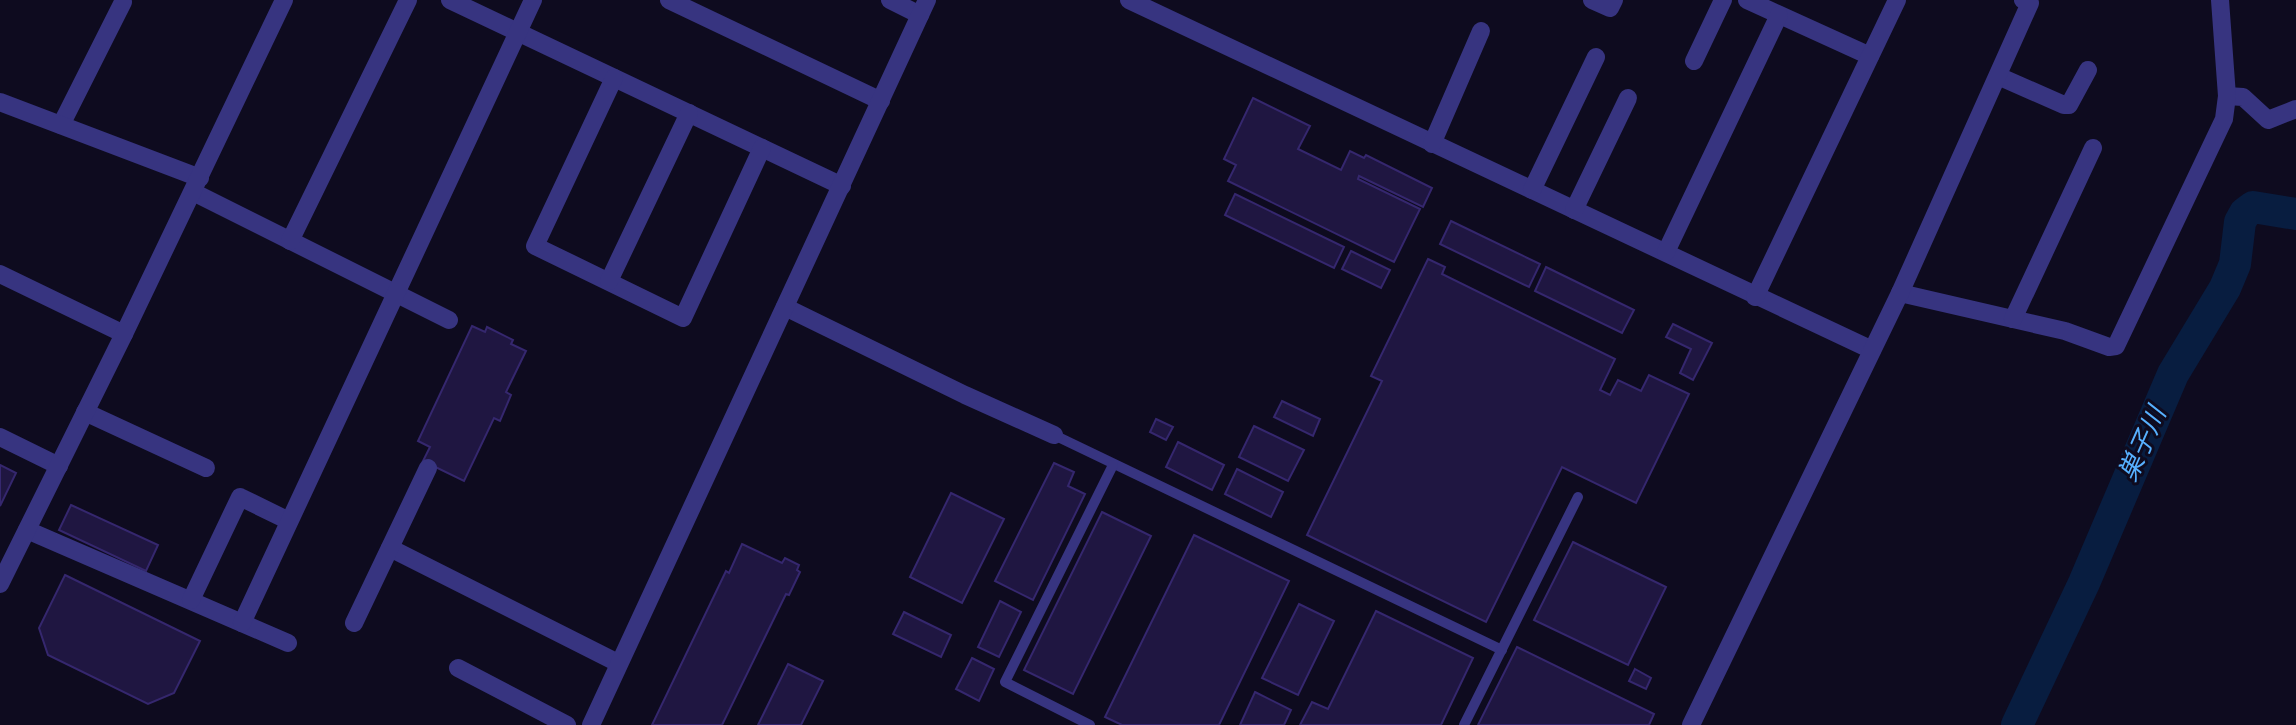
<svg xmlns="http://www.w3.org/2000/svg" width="2296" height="725" font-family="Lato,'Noto Sans JP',sans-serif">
<rect width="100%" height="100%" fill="#0e0b1f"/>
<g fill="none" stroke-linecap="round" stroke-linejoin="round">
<polyline stroke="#081d40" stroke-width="32" points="2017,725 2084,583 2173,374 2225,288 2235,264 2240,222 2245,213 2253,207 2296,214"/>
</g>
<g fill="#1f1641" stroke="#35276e" stroke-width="2">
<polygon points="1253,98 1310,126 1298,149 1341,170 1350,151 1364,158 1366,155 1432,188 1423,207 1359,176 1358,179 1420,209 1394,262 1228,181 1236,165 1224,159"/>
<polygon points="1235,194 1344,247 1334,268 1225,215"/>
<polygon points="1451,221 1540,264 1529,287 1440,244"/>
<polygon points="1351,251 1390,270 1381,288 1342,269"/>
<polygon points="1428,259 1445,267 1442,274 1615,359 1600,390 1610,395 1618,380 1641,391 1649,375 1689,394 1636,503 1562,467 1486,622 1307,535 1382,381 1371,376"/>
<polygon points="1546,267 1634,310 1622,333 1535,291"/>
<polygon points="1673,324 1712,343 1693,380 1680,373 1691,349 1666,337"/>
<polygon points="472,326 485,332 487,327 513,340 511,344 526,351 506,392 511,395 500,421 494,418 464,481 423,461 430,447 418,441"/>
<polygon points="1282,401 1320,419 1313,436 1274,417"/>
<polygon points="1156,419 1173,427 1166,440 1150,432"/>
<polygon points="1254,426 1304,450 1288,481 1239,457"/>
<polygon points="1178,442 1224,465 1212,490 1166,467"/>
<polygon points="1054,463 1074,472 1068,486 1085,494 1033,600 995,581"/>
<polygon points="0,465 16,473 0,506"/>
<polygon points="1237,469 1283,492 1271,517 1225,494"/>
<polygon points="951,493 1004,519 962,603 910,577"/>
<polygon points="71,505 158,545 146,571 59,530"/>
<polygon points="1102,512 1151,536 1073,694 1024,670"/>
<polygon points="1194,535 1289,581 1219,725 1122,725 1105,717"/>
<polygon points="1573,542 1666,587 1628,665 1534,620"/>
<polygon points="742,544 782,563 785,558 799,565 797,570 800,572 789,595 786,594 722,725 652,725 726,571 729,573"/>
<polygon points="65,575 200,641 174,693 148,704 48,655 39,628"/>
<polygon points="1000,601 1021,612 999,657 978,647"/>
<polygon points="1299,604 1334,621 1298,695 1262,678"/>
<polygon points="1376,611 1473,658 1441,725 1300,725 1312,702 1328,709"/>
<polygon points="904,612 951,635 941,657 893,634"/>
<polygon points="1517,647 1654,714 1649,725 1478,725"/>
<polygon points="972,658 994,669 979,701 956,689"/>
<polygon points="788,664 823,681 801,725 758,725"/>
<polygon points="1635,669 1651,678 1646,689 1629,681"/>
<polygon points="1255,692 1291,710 1284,725 1240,725"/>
</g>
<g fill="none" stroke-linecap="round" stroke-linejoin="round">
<g stroke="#373480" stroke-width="10">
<polyline points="1054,435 1502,650"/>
<polyline points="1090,725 1005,682 1113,465"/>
<polyline points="1464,725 1578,497"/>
</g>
<g stroke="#373480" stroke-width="18">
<polyline points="450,0 842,186"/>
<polyline points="669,0 881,101"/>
<polyline points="890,0 920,15"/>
<polyline points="1129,0 1872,350"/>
<polyline points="1592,0 1610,8 1614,0"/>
<polyline points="1747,0 1870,56"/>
<polyline points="1694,61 1723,0"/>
<polyline points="1998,76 2064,105 2069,105 2088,70"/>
<polyline points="614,78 535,246 683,318 762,148"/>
<polyline points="2227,96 2243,97 2268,120 2296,109"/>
<polyline points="61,125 123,2"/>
<polyline points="1432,144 1481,31"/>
<polyline points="1532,190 1596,57"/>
<polyline points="193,192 449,320"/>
<polyline points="1574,210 1628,98"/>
<polyline points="290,241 408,0"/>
<polyline points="1666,252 1779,15"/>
<polyline points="0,274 124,334"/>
<polyline points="609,281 689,113"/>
<polyline points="1900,293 2065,331 2109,347 2116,346 2224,119 2227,96 2220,0"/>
<polyline points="1755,297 1897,0"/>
<polyline points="785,307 965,395 1054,435"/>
<polyline points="2013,319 2093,148"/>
<polyline points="85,412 206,468"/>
<polyline points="0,437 59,466"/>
<polyline points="27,530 288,643"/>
<polyline points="390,548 618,663"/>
<polyline points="191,600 240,497 289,521"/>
<polyline points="242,623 533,0"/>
<polyline points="354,623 428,468"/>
<polyline points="458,668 567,725"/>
<polyline points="591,725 927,0"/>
<polyline points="1691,725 1900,293 2030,3 2023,0"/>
</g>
<g stroke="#373480" stroke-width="18">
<polyline points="0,102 200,178"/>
<polyline points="0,584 124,334 284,0"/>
</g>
</g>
<g text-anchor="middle" stroke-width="6" stroke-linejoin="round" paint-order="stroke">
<g font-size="26" font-style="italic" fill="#57b1ff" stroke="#0e0b1f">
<text transform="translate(2142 444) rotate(-66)" y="9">巣子川</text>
</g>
</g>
</svg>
